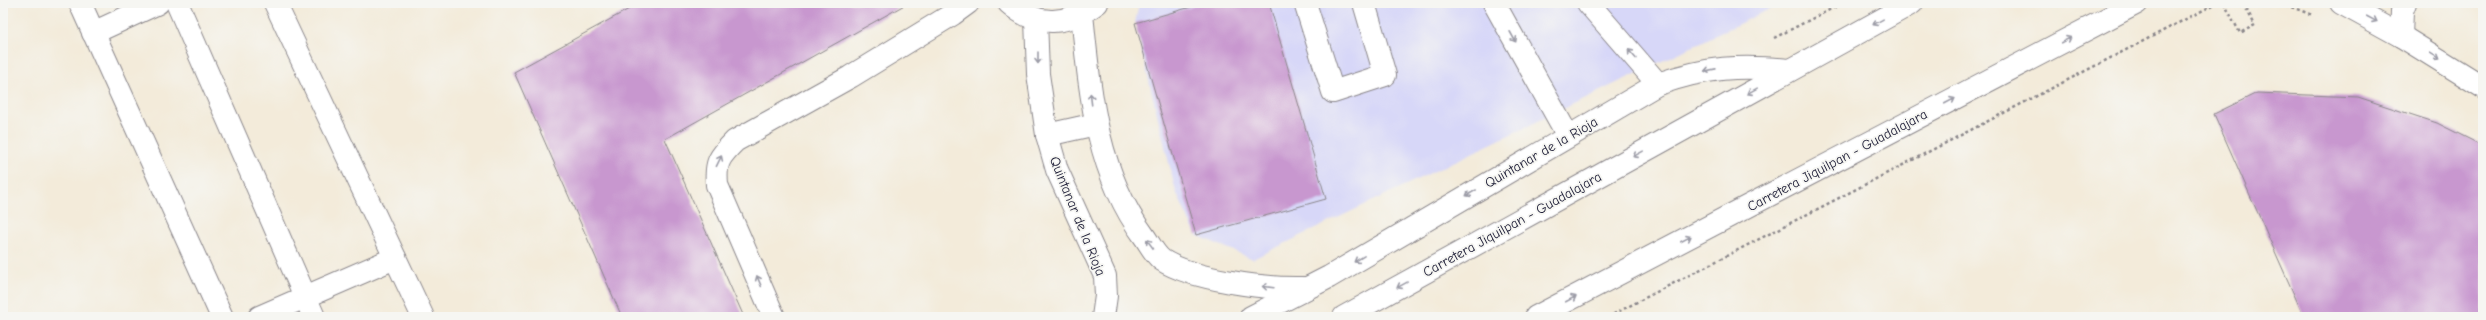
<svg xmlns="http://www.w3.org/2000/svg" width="2486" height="320" font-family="'Comic Neue',sans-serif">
<rect width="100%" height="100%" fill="#f6f6f2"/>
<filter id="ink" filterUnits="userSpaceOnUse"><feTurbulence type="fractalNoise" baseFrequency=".025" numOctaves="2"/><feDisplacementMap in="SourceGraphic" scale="8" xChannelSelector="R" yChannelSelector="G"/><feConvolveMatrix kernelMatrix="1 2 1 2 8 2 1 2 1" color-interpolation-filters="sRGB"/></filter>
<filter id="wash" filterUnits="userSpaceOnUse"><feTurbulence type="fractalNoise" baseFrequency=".012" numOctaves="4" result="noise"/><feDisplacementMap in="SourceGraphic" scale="16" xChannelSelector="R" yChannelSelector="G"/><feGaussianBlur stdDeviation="0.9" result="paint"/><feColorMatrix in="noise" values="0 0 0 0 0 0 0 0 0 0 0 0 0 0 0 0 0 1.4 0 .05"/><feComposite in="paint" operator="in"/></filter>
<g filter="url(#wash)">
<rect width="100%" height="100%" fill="#f3ebda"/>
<polygon fill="#d7d7f8" points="1139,3 1782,3 1253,259 1196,235 1176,192 1135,23"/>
<g id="blocks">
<g fill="#c897cf">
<polygon points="640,3 908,3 665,139 744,317 622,317 514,72"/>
<polygon points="1205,3 1269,3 1326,199 1196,235 1135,23"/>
<polygon points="2257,93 2358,97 2437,123 2483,146 2483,317 2304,317 2214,114"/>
</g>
</g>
</g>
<g filter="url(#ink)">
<use href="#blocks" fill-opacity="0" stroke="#8a868a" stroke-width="1"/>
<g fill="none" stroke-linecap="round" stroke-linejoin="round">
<defs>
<g id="minor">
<polyline points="80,3 222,317"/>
<polyline points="177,3 314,317"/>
<polyline points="275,3 423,317"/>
<path d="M 1009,3 C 1038,29 1068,25 1097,3"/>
<polyline points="1305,3 1333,92 1385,75 1364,3"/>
<polyline points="1494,3 1568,136"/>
<polyline points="1588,3 1658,84"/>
<path d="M 1082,14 C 1090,92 1096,171 1144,236 C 1149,243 1155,255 1162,260 C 1193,280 1267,289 1303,288"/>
<polyline points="1036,19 1038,74 1047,135 1057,170 1105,276 1106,296 1103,317"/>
<polyline points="93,33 158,3"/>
<polyline points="1047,135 1096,124"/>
<polyline points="259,317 395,258"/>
<path d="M 774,317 L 717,185 C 715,162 719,157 735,141 L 850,77 L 953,14 L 968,3"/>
<path d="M 1251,317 L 1329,277 L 1658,84 C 1707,67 1739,65 1790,70"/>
</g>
<g id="major">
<polyline points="2341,3 2401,36 2483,87"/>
<polyline points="2401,36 2402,11 2405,3"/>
</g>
<g id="highway">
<polyline points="1344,317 1912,3"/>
<polyline points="1536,317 2137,3"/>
</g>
</defs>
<use href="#minor" stroke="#8a868a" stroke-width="24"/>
<use href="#major" stroke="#8a868a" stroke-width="24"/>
<use href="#highway" stroke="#8a868a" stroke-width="24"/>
<g stroke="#8a868a" stroke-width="2.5" stroke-dasharray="3 3" stroke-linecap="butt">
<polyline points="2224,3 2240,33 2255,25 2243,3"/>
<polyline points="2280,3 2313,15"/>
<polyline points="1774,38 1843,3"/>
<polyline points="1608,317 2217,3"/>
</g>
<use href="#minor" stroke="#fff" stroke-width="22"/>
<use href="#major" stroke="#fff" stroke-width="22"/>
<use href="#highway" stroke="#fff" stroke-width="22"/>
</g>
<defs><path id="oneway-shaft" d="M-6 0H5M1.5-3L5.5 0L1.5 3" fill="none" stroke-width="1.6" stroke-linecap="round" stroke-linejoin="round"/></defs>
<g stroke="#9c9ca7">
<use href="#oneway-shaft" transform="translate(2372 19) rotate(28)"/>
<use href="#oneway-shaft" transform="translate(1878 22) rotate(151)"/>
<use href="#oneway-shaft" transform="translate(1513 37) rotate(61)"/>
<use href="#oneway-shaft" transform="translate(2066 40) rotate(-28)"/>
<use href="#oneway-shaft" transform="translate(1632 54) rotate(-131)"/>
<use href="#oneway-shaft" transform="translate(2435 56) rotate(32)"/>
<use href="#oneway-shaft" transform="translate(1038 58) rotate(90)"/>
<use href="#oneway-shaft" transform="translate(1710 70) rotate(169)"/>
<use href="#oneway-shaft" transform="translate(1752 91) rotate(151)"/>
<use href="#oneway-shaft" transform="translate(1091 99) rotate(-97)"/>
<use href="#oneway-shaft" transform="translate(1950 101) rotate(-28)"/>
<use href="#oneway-shaft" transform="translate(1638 154) rotate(151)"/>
<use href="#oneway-shaft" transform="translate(719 161) rotate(-64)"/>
<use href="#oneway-shaft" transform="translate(1471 193) rotate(150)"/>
<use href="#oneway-shaft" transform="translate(1686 239) rotate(-28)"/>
<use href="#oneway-shaft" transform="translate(1150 244) rotate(-126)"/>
<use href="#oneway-shaft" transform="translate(1359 259) rotate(149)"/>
<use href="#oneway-shaft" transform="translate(759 281) rotate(-113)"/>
<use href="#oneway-shaft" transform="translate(1402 285) rotate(151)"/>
<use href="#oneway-shaft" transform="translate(1268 287) rotate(-173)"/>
<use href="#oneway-shaft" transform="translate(1571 299) rotate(-28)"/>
</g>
</g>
<g text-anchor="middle" stroke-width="3.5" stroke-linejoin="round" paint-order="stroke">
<g font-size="14" fill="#22223b" stroke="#f6f6f2">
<text transform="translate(1541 152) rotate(-30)" y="5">Quintanar de la Rioja</text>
<text transform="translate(1837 160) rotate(-28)" y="5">Carretera Jiquilpan - Guadalajara</text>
<text transform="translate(1078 216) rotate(68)" y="5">Quintanar de la Rioja</text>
<text transform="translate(1512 224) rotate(-29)" y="5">Carretera Jiquilpan - Guadalajara</text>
</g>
</g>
<rect width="2486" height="320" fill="none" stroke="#f6f6f2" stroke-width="16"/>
</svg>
